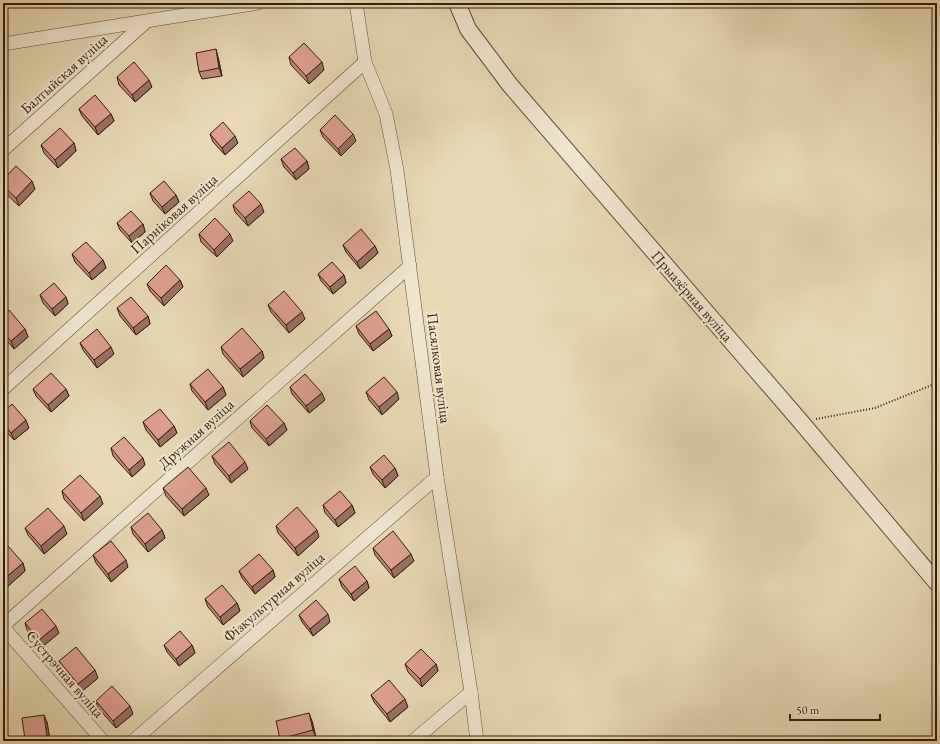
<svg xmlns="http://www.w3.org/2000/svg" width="940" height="744" font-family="'EB Garamond',serif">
<rect width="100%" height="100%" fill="#e8d9b4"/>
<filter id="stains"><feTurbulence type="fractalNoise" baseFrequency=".005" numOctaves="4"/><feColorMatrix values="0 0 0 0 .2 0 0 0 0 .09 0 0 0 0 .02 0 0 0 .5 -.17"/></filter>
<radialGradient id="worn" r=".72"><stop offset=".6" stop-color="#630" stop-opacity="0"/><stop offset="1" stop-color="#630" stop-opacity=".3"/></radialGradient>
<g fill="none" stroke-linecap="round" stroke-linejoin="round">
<defs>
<g id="minor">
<polyline points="356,3 365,62 386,114 397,170 437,477 471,692 477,741"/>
<polyline points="3,44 258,3"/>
<polyline points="3,150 147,21"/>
<polyline points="3,389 365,62"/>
<polyline points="3,626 410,266"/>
<polyline points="3,627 103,741"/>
<polyline points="133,741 437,477"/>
<polyline points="413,741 471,692"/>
</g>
<polyline id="tertiary" points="457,3 468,29 510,85 801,422 937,583"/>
</defs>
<use href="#minor" stroke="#604c34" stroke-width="14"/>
<use href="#tertiary" stroke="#604c34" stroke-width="18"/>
<polyline stroke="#321d0a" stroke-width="2" stroke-dasharray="1 2" stroke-linecap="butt" points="816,419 875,408 937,383"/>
<use href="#minor" stroke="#f0e6ce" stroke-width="13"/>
<use href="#tertiary" stroke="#f0e6ce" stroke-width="16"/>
</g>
<g fill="#be8a7c" stroke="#321d0a">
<polygon points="218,57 222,76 202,79 199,72"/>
<polygon points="289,57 324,70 309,84 291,65"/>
<polygon points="117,77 152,87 135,102 119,85"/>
<polygon points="79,109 111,114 114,121 98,135 82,116"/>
<polygon points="320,130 356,141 341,156 323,137"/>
<polygon points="210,134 238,143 225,155 213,142"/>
<polygon points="74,143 76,151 58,168 44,153 41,145"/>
<polygon points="281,159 307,161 309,169 296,180 284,167"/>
<polygon points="3,180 35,189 19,206 3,191"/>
<polygon points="150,193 176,195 179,202 165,214 153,201"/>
<polygon points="233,205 264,212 248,226 235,212"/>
<polygon points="117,223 143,224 145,232 132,243 120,230"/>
<polygon points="199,234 233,241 217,257 201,242"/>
<polygon points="343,245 375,246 378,253 360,269 346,252"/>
<polygon points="72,254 103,260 106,268 92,280 75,262"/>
<polygon points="318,274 344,275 346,283 333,294 321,281"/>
<polygon points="180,280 183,287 164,306 150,291 147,284"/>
<polygon points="40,295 66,297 68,304 55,316 43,303"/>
<polygon points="268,305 305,319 289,333 271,312"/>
<polygon points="117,308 148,316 150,324 136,335 120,316"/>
<polygon points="3,315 25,329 28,337 14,349 3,336"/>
<polygon points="356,326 389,329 392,336 373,351 359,334"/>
<polygon points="80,343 114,354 97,368 83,350"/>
<polygon points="221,347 262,351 264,358 243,377 223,354"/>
<polygon points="190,384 223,387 226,395 208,410 192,391"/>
<polygon points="290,387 325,400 309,413 292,394"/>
<polygon points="33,389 66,389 69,396 51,412 36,396"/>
<polygon points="366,392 399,399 382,415 369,400"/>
<polygon points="3,412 29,428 14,440 3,428"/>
<polygon points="250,421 284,423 287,430 269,446 252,428"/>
<polygon points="143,422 174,426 177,433 160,447 146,430"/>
<polygon points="111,448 145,465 132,477 113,456"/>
<polygon points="212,456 248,469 231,483 215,464"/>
<polygon points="370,467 395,468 398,476 385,488 373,474"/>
<polygon points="163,488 209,495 184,516 166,496"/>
<polygon points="62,491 103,504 84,521 64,499"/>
<polygon points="323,505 352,505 355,513 338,527 325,513"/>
<polygon points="276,526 319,537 298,556 278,533"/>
<polygon points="131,527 162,530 165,538 148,552 133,534"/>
<polygon points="25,528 67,534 44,554 28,535"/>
<polygon points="373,548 414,561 394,578 375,555"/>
<polygon points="3,551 23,563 25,571 7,587 3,582"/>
<polygon points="93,555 128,567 111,582 96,563"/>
<polygon points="273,570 275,577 255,594 242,578 239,571"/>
<polygon points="339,579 367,581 369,588 354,601 342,587"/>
<polygon points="205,599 237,603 240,611 223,625 208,607"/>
<polygon points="299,615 330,622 313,636 302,622"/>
<polygon points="25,623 59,633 42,647 27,630"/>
<polygon points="164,645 192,645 195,653 179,666 167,652"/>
<polygon points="59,661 98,678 81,692 62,668"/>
<polygon points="405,664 436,664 438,671 422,687 408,672"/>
<polygon points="371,695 408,707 390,722 374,702"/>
<polygon points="96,701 133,714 116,728 98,708"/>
<polygon points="312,721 316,738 303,741 281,741 280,739"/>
<polygon points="47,722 50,741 26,741 25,739"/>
</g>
<g fill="#9b7165" stroke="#321d0a">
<polygon points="216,49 218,57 222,76 219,68"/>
<polygon points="322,62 324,70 309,84 306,76"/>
<polygon points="149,80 152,87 135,102 132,95"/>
<polygon points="111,114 114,121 98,135 95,127"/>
<polygon points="353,134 356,141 341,156 338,149"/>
<polygon points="235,136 238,143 225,155 222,148"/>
<polygon points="74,143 76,151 58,168 55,160"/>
<polygon points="307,161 309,169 296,180 293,173"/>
<polygon points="32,181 35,189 19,206 16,198"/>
<polygon points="176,195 179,202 165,214 162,207"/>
<polygon points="261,204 264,212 248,226 245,218"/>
<polygon points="143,224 145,232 132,243 129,236"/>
<polygon points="230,234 233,241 217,257 214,250"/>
<polygon points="375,246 378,253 360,269 357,262"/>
<polygon points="103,260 106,268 92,280 89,273"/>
<polygon points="344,275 346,283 333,294 330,287"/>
<polygon points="180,280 183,287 164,306 161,298"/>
<polygon points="66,297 68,304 55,316 52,309"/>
<polygon points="302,312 305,319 289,333 286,325"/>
<polygon points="148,316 150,324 136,335 133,328"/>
<polygon points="25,329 28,337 14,349 11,341"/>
<polygon points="389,329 392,336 373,351 370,344"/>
<polygon points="111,347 114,354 97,368 94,360"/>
<polygon points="262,351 264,358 243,377 240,369"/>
<polygon points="223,387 226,395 208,410 205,402"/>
<polygon points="66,389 69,396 51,412 48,405"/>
<polygon points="397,392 399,399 382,415 379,407"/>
<polygon points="322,393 325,400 309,413 306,406"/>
<polygon points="26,420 29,428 14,440 11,433"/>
<polygon points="284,423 287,430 269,446 266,439"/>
<polygon points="174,426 177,433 160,447 158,440"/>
<polygon points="143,458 145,465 132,477 129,470"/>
<polygon points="245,462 248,469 231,483 229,476"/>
<polygon points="395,468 398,476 385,488 382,480"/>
<polygon points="206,488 209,495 184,516 182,509"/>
<polygon points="100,496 103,504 84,521 81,513"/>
<polygon points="352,505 355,513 338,527 335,520"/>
<polygon points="64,526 67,534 44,554 41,546"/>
<polygon points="162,530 165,538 148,552 145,544"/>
<polygon points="317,530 319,537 298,556 295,548"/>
<polygon points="411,554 414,561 394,578 391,570"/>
<polygon points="126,560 128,567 111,582 108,574"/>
<polygon points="23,563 25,571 7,587 4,579"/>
<polygon points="273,570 275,577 255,594 252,587"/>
<polygon points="367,581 369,588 354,601 351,594"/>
<polygon points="237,603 240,611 223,625 220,617"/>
<polygon points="328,614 330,622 313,636 310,629"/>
<polygon points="56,626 59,633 42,647 39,640"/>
<polygon points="192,645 195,653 179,666 176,659"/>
<polygon points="436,664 438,671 422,687 420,679"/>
<polygon points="95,670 98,678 81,692 78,684"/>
<polygon points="405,699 408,707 390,722 387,714"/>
<polygon points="130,706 133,714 116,728 113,721"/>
<polygon points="309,713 312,721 316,738 313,730"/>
<polygon points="44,715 47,722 50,741 47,736"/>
</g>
<g fill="#dda190" stroke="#321d0a">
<polygon points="304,43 322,62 306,76 289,57"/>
<polygon points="216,49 219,68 199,72 196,53"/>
<polygon points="134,62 149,80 132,95 117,77"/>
<polygon points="95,95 111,114 95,127 79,109"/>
<polygon points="335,115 353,134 338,149 320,130"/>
<polygon points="223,122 235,136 222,148 210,134"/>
<polygon points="60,128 74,143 55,160 41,145"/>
<polygon points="295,148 307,161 293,173 281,159"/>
<polygon points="16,166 32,181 16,198 3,186 3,180"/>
<polygon points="164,181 176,195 162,207 150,193"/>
<polygon points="249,191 261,204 245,218 233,205"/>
<polygon points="131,211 143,224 129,236 117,223"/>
<polygon points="215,218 230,234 214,250 199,234"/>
<polygon points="361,229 375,246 357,262 343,245"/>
<polygon points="86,242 103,260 89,273 72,254"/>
<polygon points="332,262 344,275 330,287 318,274"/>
<polygon points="166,265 180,280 161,298 147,284"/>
<polygon points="54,283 66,297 52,309 40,295"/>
<polygon points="284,291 302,312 286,325 268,305"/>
<polygon points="131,297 148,316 133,328 117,308"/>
<polygon points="9,310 25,329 11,341 3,332 3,315"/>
<polygon points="376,311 389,329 370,344 356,326"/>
<polygon points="242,328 262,351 240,369 221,347"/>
<polygon points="97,329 111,347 94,360 80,343"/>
<polygon points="208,369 223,387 205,402 190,384"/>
<polygon points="51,373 66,389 48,405 33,389"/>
<polygon points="305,374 322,393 306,406 290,387"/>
<polygon points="384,377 397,392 379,407 366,392"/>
<polygon points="12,404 26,420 11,433 3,423 3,412"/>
<polygon points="267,405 284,423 266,439 250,421"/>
<polygon points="160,409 174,426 158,440 143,422"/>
<polygon points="124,437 143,458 129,470 111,448"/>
<polygon points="229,442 245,462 229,476 212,456"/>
<polygon points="384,455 395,468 382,480 370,467"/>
<polygon points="188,467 206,488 182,509 163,488"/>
<polygon points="80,475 100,496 81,513 62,491"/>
<polygon points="340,491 352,505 335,520 323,505"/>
<polygon points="297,507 317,530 295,548 276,526"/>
<polygon points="48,508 64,526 41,546 25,528"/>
<polygon points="148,513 162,530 145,544 131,527"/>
<polygon points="393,531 411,554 391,570 373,548"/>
<polygon points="111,541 126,560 108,574 93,555"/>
<polygon points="8,546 23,563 4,579 3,578 3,551"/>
<polygon points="259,554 273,570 252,587 239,571"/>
<polygon points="355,566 367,581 351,594 339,579"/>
<polygon points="222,585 237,603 220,617 205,599"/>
<polygon points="316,600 328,614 310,629 299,615"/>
<polygon points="42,609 56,626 39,640 25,623"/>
<polygon points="180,631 192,645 176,659 164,645"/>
<polygon points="76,647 95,670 78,684 59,661"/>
<polygon points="421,649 436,664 420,679 405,664"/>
<polygon points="389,680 405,699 387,714 371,695"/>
<polygon points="112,686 130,706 113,721 96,701"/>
<polygon points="309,713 313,730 280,739 276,721"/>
<polygon points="44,715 47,736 25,739 22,718"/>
</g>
<g text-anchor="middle" stroke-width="4" stroke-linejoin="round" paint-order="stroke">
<g font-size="15" fill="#321d0a" stroke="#f0e6ce">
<text transform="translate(64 74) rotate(-42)" y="5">Балтыйская вуліца</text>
<text transform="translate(174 214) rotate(-42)" y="5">Парніковая вуліца</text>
<text transform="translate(692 296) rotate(49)" y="5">Прыазёрная вуліца</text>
<text transform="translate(439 368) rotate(83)" y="5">Пасялковая вуліца</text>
<text transform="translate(196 434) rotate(-42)" y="5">Дружная вуліца</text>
<text transform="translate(274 597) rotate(-41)" y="5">Фізкультурная вуліца</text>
<text transform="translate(65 674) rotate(49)" y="5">Сустрэчная вуліца</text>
</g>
</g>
<rect width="940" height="744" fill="none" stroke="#e8d9b4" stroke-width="16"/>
<rect x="4" y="4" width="932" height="736" fill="none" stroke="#321d0a" stroke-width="2"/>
<rect x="8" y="8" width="924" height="728" fill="none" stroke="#321d0a"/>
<path d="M790 714v6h90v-6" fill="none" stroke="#321d0a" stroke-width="2"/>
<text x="796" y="714" font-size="12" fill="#321d0a" stroke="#f0e6ce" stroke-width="3" paint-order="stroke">50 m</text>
<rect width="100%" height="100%" filter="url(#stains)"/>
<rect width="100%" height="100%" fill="url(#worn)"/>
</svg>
